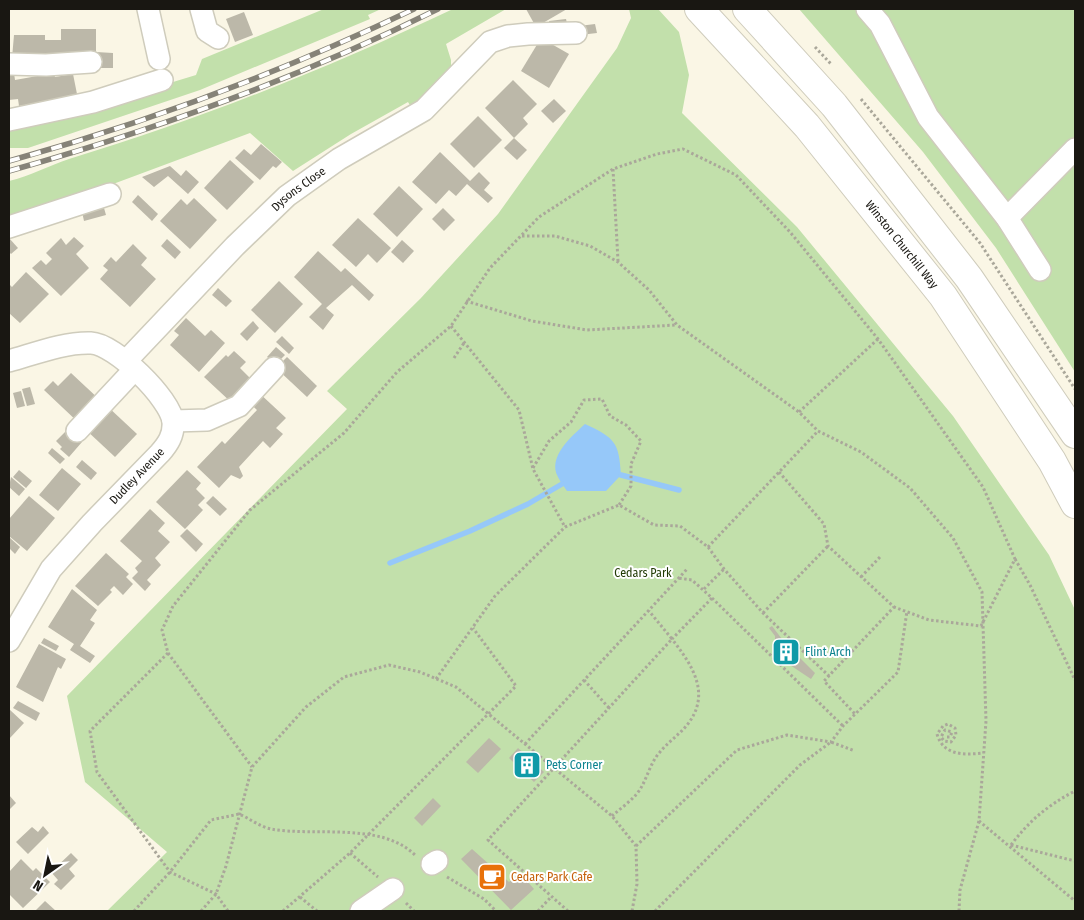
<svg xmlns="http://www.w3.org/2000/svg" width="1084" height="920" font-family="'Fira Sans Condensed',sans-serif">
<rect width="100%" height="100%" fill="#faf6e5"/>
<g fill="#c2e0ab">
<polygon points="324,9 381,9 368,15 370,19 200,90 28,148 9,148 9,128 55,118 196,75 202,59"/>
<path d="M 453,9 L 506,9 L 446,44 L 451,60 L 451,68 L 411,107 L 408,102 L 351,134 L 293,171 L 250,133 L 97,190 L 9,220 L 9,181 C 30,176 48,166 69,159 C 201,119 328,68 453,9 Z"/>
<polygon points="629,9 658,9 679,32 689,75 682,113 797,227 953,416 1049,555 1075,610 1075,911 107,911 167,852 85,782 67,696 347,409 327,391 421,298 498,214 617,48 631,18"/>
<polygon points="799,9 1075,9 1075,372 996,248 923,152"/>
</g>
<path fill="#96c8f9" d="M 585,424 C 615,438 619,442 621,475 L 606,491 L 567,491 C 564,486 560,482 558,477 C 547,457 572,436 585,424 Z"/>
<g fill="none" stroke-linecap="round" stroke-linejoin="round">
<g stroke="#96c8f9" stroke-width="5.5">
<polyline points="621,475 679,490"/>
<polyline points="390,563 470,531 528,504 562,484"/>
</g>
</g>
<g fill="#bcb8a9">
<polygon points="526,9 567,9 536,27"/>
<polygon points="244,12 253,35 235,42 226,19"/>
<polygon points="566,19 568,28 550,30 549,21"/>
<polygon points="595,24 597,33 580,35 579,26"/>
<polygon points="61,29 96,29 96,52 113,53 113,68 96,68 12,58 14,35 45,35 45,40 61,40"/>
<polygon points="541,38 569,54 549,88 521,71"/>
<polygon points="14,73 15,80 54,73 55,77 73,74 78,99 54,104 53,100 19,106 18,99 9,100 9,74"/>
<polygon points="513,80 537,104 523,118 528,124 514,138 485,108"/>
<polygon points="554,99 566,111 553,123 541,111"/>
<polygon points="478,116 502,140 474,168 450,144"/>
<polygon points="514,138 527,150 517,160 504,148"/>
<polygon points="261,144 282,162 276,168 273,166 260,180 235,158 244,149 251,155"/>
<polygon points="440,152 470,181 479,172 490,183 484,190 493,198 488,203 467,184 456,196 449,190 436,204 412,182"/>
<polygon points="230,160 254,182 227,210 204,188"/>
<polygon points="170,166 181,176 186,170 199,182 188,194 168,176 154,187 142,177"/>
<polygon points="399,186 423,209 397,237 373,214"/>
<polygon points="138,195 158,214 152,221 132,202"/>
<polygon points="194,198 217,220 190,249 160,221 181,199 187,205"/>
<polygon points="102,201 106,215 84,221 81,207"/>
<polygon points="443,208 455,220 444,231 432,219"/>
<polygon points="358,218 391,248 377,263 368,254 356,267 332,245"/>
<polygon points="74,237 84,246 76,254 89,268 61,296 32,268 41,260 46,265 52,259 46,253 61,238 66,245"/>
<polygon points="9,238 18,248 11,254 9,252"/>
<polygon points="167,239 181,252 175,259 161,246"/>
<polygon points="402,240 414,251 403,263 391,252"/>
<polygon points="133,244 147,258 141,265 156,279 130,307 100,279 108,270 103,266 111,257 116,262"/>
<polygon points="318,251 341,272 345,268 374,295 369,301 352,285 326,308 334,315 323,330 309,317 322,304 294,277"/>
<polygon points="26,272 49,294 20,323 9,313 9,284 12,287"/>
<polygon points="279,281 303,304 275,333 251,310"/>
<polygon points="218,288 232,301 226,307 212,295"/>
<polygon points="186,318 205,336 211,330 225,343 199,372 170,345 179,335 174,331"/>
<polygon points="253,321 259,328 247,341 240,334"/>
<polygon points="282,336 294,348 289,354 276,342"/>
<polygon points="276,347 285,355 276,364 267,357"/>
<polygon points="234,351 246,362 240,368 254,382 233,404 204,377 226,355 228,357"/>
<polygon points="287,357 317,386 307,397 276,368"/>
<polygon points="71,373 101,401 80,424 44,390 53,381 58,386"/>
<polygon points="30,387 35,404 27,406 22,389"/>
<polygon points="21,391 25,406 17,408 13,393"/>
<polygon points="257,391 286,418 276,428 283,434 270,448 263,441 239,467 243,476 240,479 231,475 219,488 197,467 222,441 225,444 257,410 247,401"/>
<polygon points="107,406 137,434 115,457 85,429"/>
<polygon points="68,429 82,442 69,457 60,449 62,447 56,441"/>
<polygon points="52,448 65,459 60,464 48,453"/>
<polygon points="82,460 97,473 91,480 76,467"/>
<polygon points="62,468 81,484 58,511 39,495"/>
<polygon points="19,470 32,481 26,488 13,477"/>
<polygon points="187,470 201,483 196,489 205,498 198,505 203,510 185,529 156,502"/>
<polygon points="11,477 25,489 19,496 9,487"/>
<polygon points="29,496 55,518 27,551 9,536 9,519"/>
<polygon points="213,496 227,509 220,516 206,503"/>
<polygon points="150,509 165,523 158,531 170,542 155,558 161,565 147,580 151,584 145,591 132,578 138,572 135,568 142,561 120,541"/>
<polygon points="187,529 203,544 196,552 180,536"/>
<polygon points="9,537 20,547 15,554 9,548"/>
<polygon points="106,553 129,574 126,577 133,584 123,595 114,586 110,590 112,592 98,606 75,586"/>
<polygon points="72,589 97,610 90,620 95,623 80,646 95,656 90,663 70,650 74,644 48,627"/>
<polygon points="772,626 785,643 815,673 811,679 781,659 775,646 775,636 769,628"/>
<polygon points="44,638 59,646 56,651 41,643"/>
<polygon points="39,644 66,659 61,669 58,667 43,702 16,687"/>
<polygon points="18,701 40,713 36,721 13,708"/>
<polygon points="9,709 24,723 9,739"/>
<polygon points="489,738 501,749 478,773 466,762"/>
<polygon points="518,748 544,772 534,782 509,758"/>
<polygon points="9,795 16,803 9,810"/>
<polygon points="433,798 441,806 422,826 414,818"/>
<polygon points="43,826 49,833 28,854 16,842 32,827 38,832"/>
<polygon points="472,849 509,882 520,873 534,889 511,910 461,859"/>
<polygon points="71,853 78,860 69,869 75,876 61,890 54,884 58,880 51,872"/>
<polygon points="21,859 33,871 36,868 50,882 23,908 9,894 9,872"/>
<polygon points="45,901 56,911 35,911"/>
</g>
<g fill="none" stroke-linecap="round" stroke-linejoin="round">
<defs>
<g id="minor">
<polyline points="148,9 159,59"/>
<polyline points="201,9 207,31 218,38"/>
<polyline points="867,9 880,24 928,117 1007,218 1040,270"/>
<polyline points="9,64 46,65 91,62"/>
<polyline points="9,120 93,102 162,80"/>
<polyline points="1007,218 1075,149"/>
<polyline points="9,227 110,194"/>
<path d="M 9,361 C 34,354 64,342 91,343 C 115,344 171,399 173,422 C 174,435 168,444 160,453 L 92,523 L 51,569 L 9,641"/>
<path id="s1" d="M 126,361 L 235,246 L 287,196 L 339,159 L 424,110 L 490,42 L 508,36 L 528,34 L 576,33"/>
<polyline points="173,421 207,420 239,406 274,368"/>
<polyline points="77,431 134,370"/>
<polyline points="432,864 437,861"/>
<polyline points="361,911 393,889"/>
</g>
<g id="major">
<path id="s2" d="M 699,9 L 807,126 L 943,296 L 1052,461 L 1075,504"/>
<polyline points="747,9 834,105 969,278 1075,434"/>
</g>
</defs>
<use href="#minor" stroke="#cfccbc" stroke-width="24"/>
<use href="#major" stroke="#cfccbc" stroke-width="30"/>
<g stroke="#aaa79a" stroke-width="3" stroke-dasharray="2.5 2.5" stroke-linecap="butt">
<polyline points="815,47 831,64"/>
<polyline points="861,99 980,243 1075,389"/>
<polyline points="613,169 618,261"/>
<polyline points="522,236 555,236 590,246 618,262 649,290 677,325 799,412 818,431 861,452 910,488 953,538 982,592 986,721 979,821 1075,901"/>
<polyline points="466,301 532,321 587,330 676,325"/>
<polyline points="451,326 519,410 533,469 565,527"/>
<polyline points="454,358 464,343"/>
<polyline points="799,412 878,339"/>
<polyline points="533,468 549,441 571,422 584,400 602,399 610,416 626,425 641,441 631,464 631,486 619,505"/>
<polyline points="779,472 824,524 828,546 894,607 824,681 855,714"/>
<polyline points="708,547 818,431"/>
<polyline points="1015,559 1030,585 1075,680"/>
<polyline points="861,577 880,557"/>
<polyline points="704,589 724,569"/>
<polyline points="712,598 843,726"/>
<polyline points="763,613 828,546"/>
<polyline points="168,653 252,767"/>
<polyline points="780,664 797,644"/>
<polyline points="436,679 495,596 565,527 619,505 654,525 680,526 708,547 724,569 763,613 829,676"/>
<polyline points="584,680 609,708"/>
<path d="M 947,737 L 950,737 L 952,732 L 945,730 L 941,737 L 944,741 L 951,742 L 956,735 L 955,728 L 948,724 L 943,726 L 937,734 C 943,756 965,755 983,753"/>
<polyline points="525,744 688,568"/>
<path d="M 612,816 C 622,807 636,798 642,786 C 648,775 651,762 660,752 C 668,742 679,735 687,725 C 712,694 692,665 672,639 L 712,598 L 692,580 L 678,578"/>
<path d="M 1011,845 C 1029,821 1048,805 1075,791"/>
<polyline points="1011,845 1075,861"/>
<polyline points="636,846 737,750 787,735 831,742 843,726 898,672 907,611"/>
<polyline points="350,853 378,877"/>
<polyline points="447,877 484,899 496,911"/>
<polyline points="300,897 317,911"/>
<polyline points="406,903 414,911"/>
<path d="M 134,911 L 170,872 L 211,820 L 239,814 C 249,818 260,827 271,829 C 314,837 382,821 416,856"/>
<polyline points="201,911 216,894 226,866 252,767 306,707 344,677 389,665 420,672 456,687 612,816 636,846 637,884 632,911"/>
<polyline points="228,911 216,894 170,872 97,772 90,731 168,653 162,630 173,606 250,510 344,433 397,372 451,326 490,268 539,217 613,169 657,154 683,149 736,175 790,232 878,339 983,487 1015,559 981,626 929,620 894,607"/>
<polyline points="283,911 350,853 516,686 473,628"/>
<polyline points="538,911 551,897"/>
<polyline points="568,911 488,840 672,639 649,611"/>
<polyline points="655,911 800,765 831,742 855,751"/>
<polyline points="959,911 960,890 979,821"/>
</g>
<use href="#minor" stroke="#fff" stroke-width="21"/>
<use href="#major" stroke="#fff" stroke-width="28"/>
<defs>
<g id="rail">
<path d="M 9,161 C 147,123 284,71 414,9"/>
<path d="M 9,171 C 155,130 302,77 438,9"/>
</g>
</defs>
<use href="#rail" stroke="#868378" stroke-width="5.5"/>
<use href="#rail" stroke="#fff" stroke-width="4" stroke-dasharray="11" stroke-linecap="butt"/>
</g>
<defs>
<symbol id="building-square" viewBox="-11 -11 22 22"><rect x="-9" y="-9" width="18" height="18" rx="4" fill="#0f9aa8" stroke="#fff"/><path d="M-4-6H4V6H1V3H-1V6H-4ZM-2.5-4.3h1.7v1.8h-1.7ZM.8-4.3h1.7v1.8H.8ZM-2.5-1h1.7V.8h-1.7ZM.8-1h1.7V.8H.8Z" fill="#fff"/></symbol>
<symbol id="cafe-square" viewBox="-11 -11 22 22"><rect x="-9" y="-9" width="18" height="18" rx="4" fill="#e8710a" stroke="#fff"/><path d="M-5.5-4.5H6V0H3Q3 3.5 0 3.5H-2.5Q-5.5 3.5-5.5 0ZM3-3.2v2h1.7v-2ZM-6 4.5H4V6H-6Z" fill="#fff"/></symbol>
</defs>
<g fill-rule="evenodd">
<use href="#building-square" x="770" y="636" width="32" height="32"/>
<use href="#building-square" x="511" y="749" width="32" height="32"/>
<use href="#cafe-square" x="476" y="861" width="32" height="32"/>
</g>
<g text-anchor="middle" stroke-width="4" stroke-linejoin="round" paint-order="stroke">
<g font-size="12" fill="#191712" stroke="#fff">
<text dy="4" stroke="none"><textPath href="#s1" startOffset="244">Dysons Close</textPath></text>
<text dy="4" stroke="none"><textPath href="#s2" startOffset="311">Winston Churchill Way</textPath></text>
<text transform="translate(137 476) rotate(-46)" y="4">Dudley Avenue</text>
</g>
<g font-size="12" fill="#223b05" stroke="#fff">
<text x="643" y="577">Cedars Park</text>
</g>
<g font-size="12" fill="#0d838f" stroke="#fff" text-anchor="start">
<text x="805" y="656">Flint Arch</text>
<text x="546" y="769">Pets Corner</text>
</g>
<g font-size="12" fill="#c56008" stroke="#fff" text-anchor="start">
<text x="511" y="881">Cedars Park Cafe</text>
</g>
</g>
<rect width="1084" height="920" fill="none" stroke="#191712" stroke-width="20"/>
<g transform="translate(45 875) rotate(213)" stroke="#ffffff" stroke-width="4" paint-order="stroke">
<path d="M0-4L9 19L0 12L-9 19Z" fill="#191712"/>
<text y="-8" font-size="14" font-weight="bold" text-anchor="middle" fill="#191712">N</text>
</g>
</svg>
